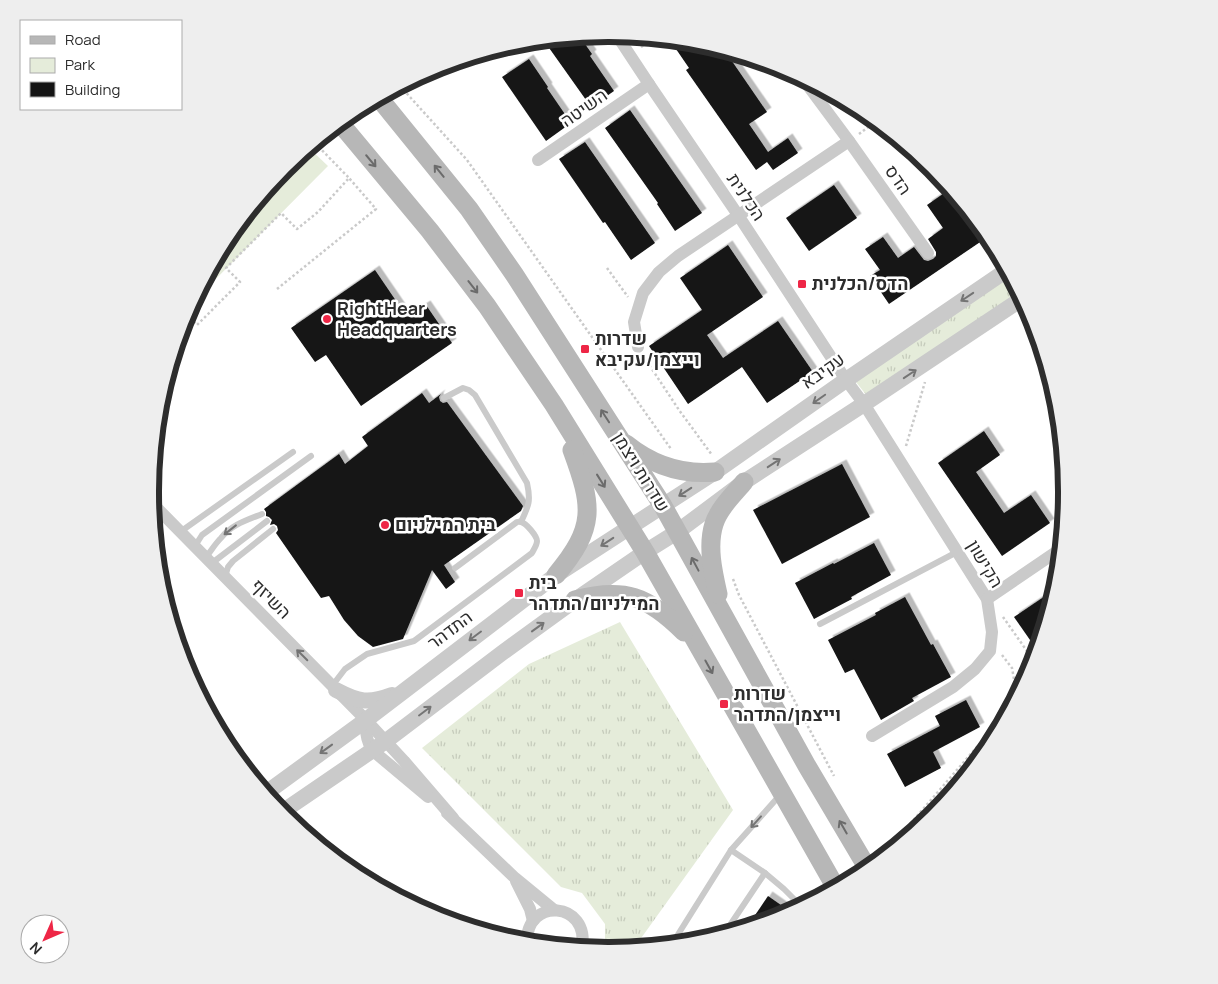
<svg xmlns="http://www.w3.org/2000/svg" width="1218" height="984" font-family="Manrope,Heebo,sans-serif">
<defs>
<pattern id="grass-tufts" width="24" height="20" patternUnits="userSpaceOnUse" patternTransform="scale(1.25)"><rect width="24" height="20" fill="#e5ecda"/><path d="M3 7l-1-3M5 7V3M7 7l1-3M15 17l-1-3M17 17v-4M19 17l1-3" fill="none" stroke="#c5cbbb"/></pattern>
<filter id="shadow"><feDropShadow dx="4.5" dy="-4.5" stdDeviation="0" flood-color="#0004"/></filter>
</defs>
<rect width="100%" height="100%" fill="#fff"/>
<g fill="url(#grass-tufts)">
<polygon points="1010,275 1019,292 867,396 856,382"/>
<polygon points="620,622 733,810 634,948 618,949 605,942 605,924 582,893 561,887 422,748 529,664"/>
</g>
<polygon fill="#e5ecda" points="309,148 328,166 194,301 228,237 285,168"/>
<g fill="#141414" filter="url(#shadow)">
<polygon points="580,37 592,54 590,56 614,91 591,107 547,45 555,39"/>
<polygon points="686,41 699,43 725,51 767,112 749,124 768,152 788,138 798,153 773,170 767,162 756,170 686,70 689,68 676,49"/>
<polygon points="529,59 548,87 547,88 571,123 546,141 502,77"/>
<polygon points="630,110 702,213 675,231 657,204 658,203 605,128"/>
<polygon points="585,142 655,243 631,260 605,222 603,223 559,159"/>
<polygon points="834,185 857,218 809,251 786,218"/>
<polygon points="950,189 989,236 889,304 870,276 880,270 865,249 883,237 898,258 914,247 924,260 928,261 933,259 936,256 936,252 928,239 943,228 927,205"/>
<polygon points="728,245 763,297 707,335 723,358 778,321 813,372 767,403 742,367 688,404 649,346 702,310 680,278"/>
<polygon points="375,270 407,317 426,305 452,343 361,406 326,355 315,362 291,328"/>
<polygon points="422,393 429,403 441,394 439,397 440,401 443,403 447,402 523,506 521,511 444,565 455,582 446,589 432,570 403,639 373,647 358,636 344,620 329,596 321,598 276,533 278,530 277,526 274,524 270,525 272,520 269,517 266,516 266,512 264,509 339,454 345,464 368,446 362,437"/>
<polygon points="984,431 1000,455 976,472 1004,513 1031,495 1050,523 1002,556 938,463"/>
<polygon points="842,464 870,517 782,564 753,510"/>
<polygon points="874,543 891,575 851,597 852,599 814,619 795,583 833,563 834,564"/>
<polygon points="1057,588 1038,649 1037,650 1014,617"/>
<polygon points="905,597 931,645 933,644 951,677 912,698 914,701 881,720 854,669 845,673 828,640 876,615 875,613"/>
<polygon points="966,700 980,727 933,752 941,768 905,787 887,754 940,726 935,716"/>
<polygon points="768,896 791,912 784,915 747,927"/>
</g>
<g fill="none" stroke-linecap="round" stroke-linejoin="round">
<g stroke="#cacaca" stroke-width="2.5" stroke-dasharray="2.5 2.5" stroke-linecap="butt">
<polyline points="641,47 655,38"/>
<polyline points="400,86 467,160 671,449"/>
<polyline points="859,134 876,121"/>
<polyline points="607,268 628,297"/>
<polyline points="277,289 376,209 349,178"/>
<polyline points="187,314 197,325 240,282 226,268 281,213 297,229 318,212 349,178 315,143"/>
<polyline points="644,357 679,410 712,455"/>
<polyline points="906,446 925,382"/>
<polyline points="733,579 739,595 834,776"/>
<polyline points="1003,617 1034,661"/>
<polyline points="1002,655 1012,668 1015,685 1020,690"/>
<polyline points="879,856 892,845 988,734 1015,685 1033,665"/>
</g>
<g stroke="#cacaca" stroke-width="6">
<path d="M 444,398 L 463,388 L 469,390 L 475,395 L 527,483 C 531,501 529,505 521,522"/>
<polyline points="180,532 293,452"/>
<polyline points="195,546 202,535 311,456"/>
<path d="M 206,557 C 211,551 215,544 221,538 C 231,525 247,520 262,514"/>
<polyline points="212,563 267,521"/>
<polyline points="225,577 228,567 233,561 273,529"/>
<polyline points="820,624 957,552"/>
<path d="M 332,686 L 345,669 L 367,654 L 414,641 L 532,553 C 534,549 537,545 537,541 C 537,536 526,523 521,522 C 520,521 518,522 517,522 L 455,568"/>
<polyline points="731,850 780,795"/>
<polyline points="724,934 765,873"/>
<polyline points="672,944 731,850 765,873 784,889 801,906"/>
</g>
<g stroke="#cacaca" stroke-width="12">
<polyline points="616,34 649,84 738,215 846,380 864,404 987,599 992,632 990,651 975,669 953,687 872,736"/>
<polyline points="803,79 849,141 928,253"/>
<polyline points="538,160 649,84"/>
<polyline points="638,347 634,322 643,293 659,272 678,256 849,141"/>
<polyline points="152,503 366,720 404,761 453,818"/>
<polyline points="987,599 1062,548"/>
<path d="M 366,720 C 365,731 366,740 372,750 L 428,797"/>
<polyline points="447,813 515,878 554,910"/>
<polyline points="516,881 530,909 533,921"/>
<path d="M 527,942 C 526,897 590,901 582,948"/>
</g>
<g stroke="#cacaca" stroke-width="16">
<path d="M 336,690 C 359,702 368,704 392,695"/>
<polyline points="266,793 366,720 556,575 715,472 846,380 1007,270"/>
<polyline points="282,812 386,741 502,653 575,600 645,552 677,532 744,482 864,404 1023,298"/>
</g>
<g stroke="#b7b7b7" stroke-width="19">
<polyline points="379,98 469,209 514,274 663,506 807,766 868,869"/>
<polyline points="340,123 430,231 487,306 554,405 645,552 836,888"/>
<path d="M 626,444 C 652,465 682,475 715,472"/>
<path d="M 556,575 C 596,527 593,507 572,450"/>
<path d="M 718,594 C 713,572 707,546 714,524 C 719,508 734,494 744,482"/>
<path d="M 575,600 C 624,587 648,596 684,632"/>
</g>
</g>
<defs><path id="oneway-shaft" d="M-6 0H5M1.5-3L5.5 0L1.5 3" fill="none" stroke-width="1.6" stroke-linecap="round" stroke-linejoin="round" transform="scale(1.25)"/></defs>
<g stroke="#6b6b6b">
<use href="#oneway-shaft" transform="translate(371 161) rotate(50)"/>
<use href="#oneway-shaft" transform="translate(439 171) rotate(-129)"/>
<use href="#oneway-shaft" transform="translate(473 287) rotate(52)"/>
<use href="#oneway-shaft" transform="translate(605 416) rotate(-123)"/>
<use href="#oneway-shaft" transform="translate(601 481) rotate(58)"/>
<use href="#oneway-shaft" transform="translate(695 564) rotate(-118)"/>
<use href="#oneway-shaft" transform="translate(709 667) rotate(61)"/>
<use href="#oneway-shaft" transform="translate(843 827) rotate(-120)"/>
</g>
<g stroke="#747474">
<use href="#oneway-shaft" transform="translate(967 297) rotate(146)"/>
<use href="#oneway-shaft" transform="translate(910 374) rotate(-34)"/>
<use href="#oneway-shaft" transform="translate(819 399) rotate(145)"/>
<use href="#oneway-shaft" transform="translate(774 463) rotate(-33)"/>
<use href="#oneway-shaft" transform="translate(685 492) rotate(147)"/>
<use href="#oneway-shaft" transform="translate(230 530) rotate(142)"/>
<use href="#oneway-shaft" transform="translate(607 542) rotate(147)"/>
<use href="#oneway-shaft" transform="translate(538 627) rotate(-36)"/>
<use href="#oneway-shaft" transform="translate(475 636) rotate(143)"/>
<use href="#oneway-shaft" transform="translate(302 655) rotate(-135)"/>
<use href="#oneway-shaft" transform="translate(425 711) rotate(-37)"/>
<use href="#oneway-shaft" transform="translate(326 749) rotate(144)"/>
<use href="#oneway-shaft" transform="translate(756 822) rotate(132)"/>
</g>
<g fill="#ee2646" stroke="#fff" stroke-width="2">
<rect x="797" y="279" width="10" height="10" rx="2.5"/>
<circle cx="327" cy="319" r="5"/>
<rect x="580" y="344" width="10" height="10" rx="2.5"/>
<circle cx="385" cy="525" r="5"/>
<rect x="514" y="588" width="10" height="10" rx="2.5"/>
<rect x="719" y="699" width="10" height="10" rx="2.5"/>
</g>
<g text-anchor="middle" stroke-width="5" stroke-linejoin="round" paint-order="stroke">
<g font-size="18" fill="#2d2d2d" stroke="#fff">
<text transform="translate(584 108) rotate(-35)" y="6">השיטה</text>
<text transform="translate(898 180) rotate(55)" y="6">הדס</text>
<text transform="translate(746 197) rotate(56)" y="6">הכלנית</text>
<text transform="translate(823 371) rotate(-35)" y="6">עקיבא</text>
<text transform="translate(641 472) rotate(58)" y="6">שדרות ויצמן</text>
<text transform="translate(985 564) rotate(59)" y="6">הקישון</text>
<text transform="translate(271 599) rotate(45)" y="6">השיזף</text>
<text transform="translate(450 630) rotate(-37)" y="6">התדהר</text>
</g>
<g font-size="18" font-weight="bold" fill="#2d2d2d" stroke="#fff" text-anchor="start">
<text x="812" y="290">הדס/הכלנית</text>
<text x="337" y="315">RightHear<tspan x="337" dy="21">Headquarters</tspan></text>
<text x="595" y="345">שדרות<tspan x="595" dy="21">וייצמן/עקיבא</tspan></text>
<text x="395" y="531">בית המילניום</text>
<text x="529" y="589">בית<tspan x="529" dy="21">המילניום/התדהר</tspan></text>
<text x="734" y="700">שדרות<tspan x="734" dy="21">וייצמן/התדהר</tspan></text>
</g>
</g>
<path d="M0 0H1218V984H0ZM608 42H609A449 449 0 0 1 1058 491V493A449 449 0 0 1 609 942H608A449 449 0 0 1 159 493V491A449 449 0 0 1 608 42Z" fill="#eee" fill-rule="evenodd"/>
<path fill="none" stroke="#2d2d2d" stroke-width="6" d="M608 42H609A449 449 0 0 1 1058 491V493A449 449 0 0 1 609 942H608A449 449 0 0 1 159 493V491A449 449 0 0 1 608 42Z"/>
<rect x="20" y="20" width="162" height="90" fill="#ffffff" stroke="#ababab"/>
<rect x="30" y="36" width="25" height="8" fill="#b7b7b7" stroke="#ababab"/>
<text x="65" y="45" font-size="15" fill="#2d2d2d">Road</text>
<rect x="30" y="58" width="25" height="15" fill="#e5ecda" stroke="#ababab"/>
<text x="65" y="70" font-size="15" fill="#2d2d2d">Park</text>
<rect x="30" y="82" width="25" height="15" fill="#141414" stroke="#ababab"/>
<text x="65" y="95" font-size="15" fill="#2d2d2d">Building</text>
<g transform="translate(45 939) rotate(225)"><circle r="24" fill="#ffffff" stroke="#ababab"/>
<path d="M0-4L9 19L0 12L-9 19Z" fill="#ee2646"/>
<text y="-8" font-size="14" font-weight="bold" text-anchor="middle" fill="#2d2d2d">N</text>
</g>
</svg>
